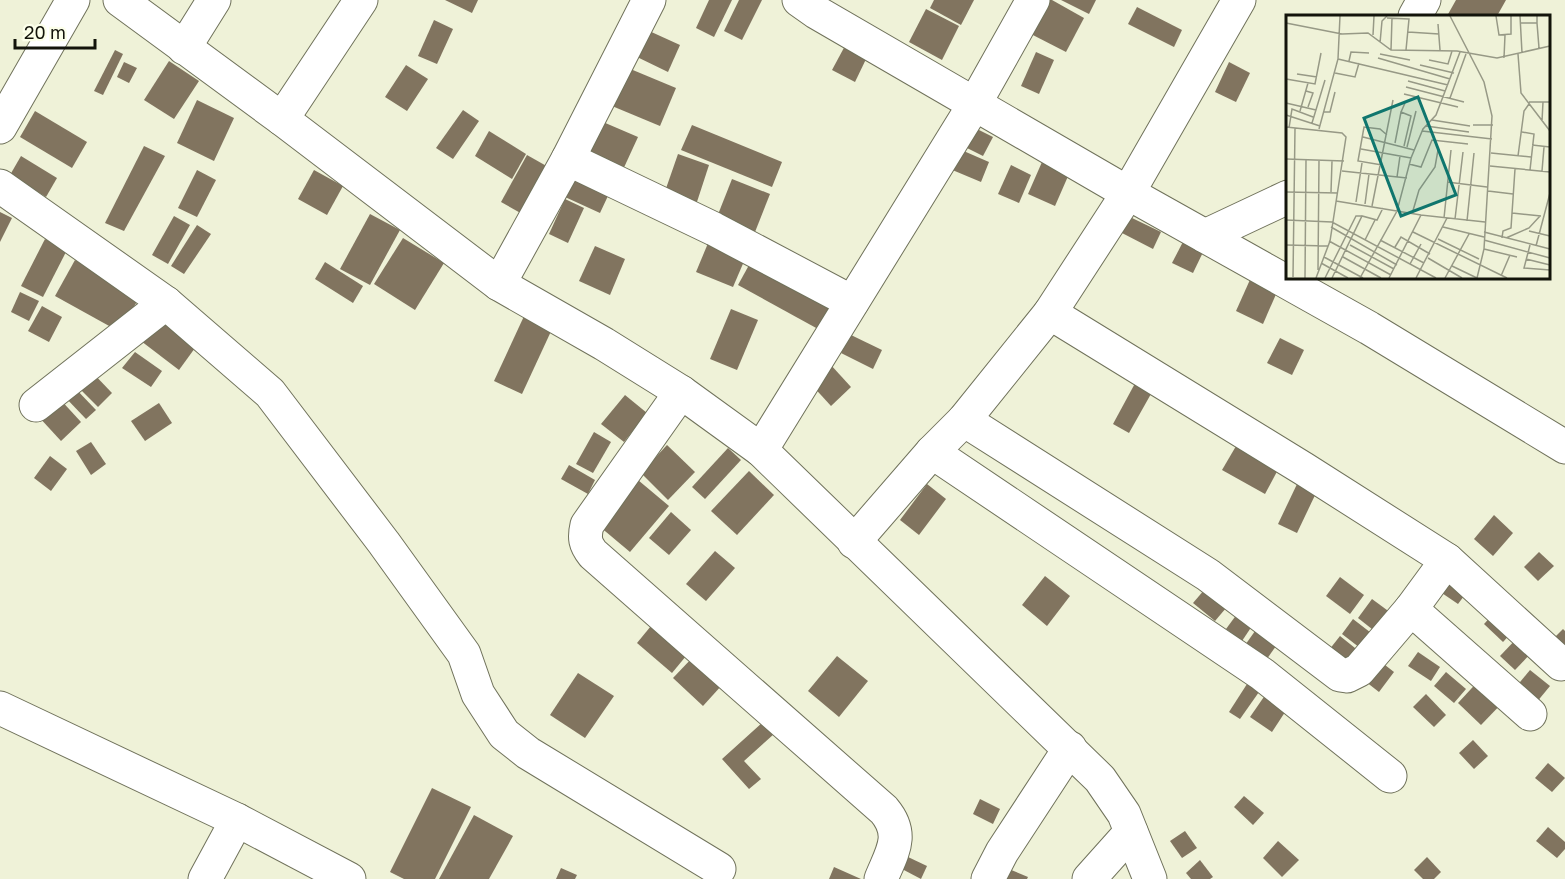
<svg xmlns="http://www.w3.org/2000/svg" width="1565" height="879" font-family="'Golos Text',sans-serif">
<rect width="100%" height="100%" fill="#eff2d8"/>
<g fill="#81745f">
<polygon points="445,0 478,0 472,13"/>
<polygon points="709,0 732,0 714,37 696,28"/>
<polygon points="739,0 762,0 742,40 724,31"/>
<polygon points="934,0 974,0 961,25 930,8"/>
<polygon points="1044,0 1052,0 1084,18 1066,52 1027,32"/>
<polygon points="1061,0 1096,0 1089,14"/>
<polygon points="1456,0 1506,0 1497,16 1447,16"/>
<polygon points="1137,7 1182,30 1174,47 1128,24"/>
<polygon points="926,9 959,26 942,60 909,42"/>
<polygon points="434,20 453,29 437,64 418,56"/>
<polygon points="647,30 680,45 668,72 635,56"/>
<polygon points="846,44 868,55 855,82 832,70"/>
<polygon points="115,50 123,54 103,95 94,91"/>
<polygon points="1036,52 1054,60 1039,94 1021,86"/>
<polygon points="169,61 199,81 174,119 144,100"/>
<polygon points="124,62 137,68 129,83 117,77"/>
<polygon points="1229,62 1250,73 1236,102 1215,92"/>
<polygon points="406,65 428,79 407,111 385,97"/>
<polygon points="628,68 676,88 660,126 612,106"/>
<polygon points="197,100 234,118 214,161 177,143"/>
<polygon points="463,110 479,121 453,159 436,148"/>
<polygon points="35,111 87,142 72,168 20,137"/>
<polygon points="596,119 638,137 621,174 580,156"/>
<polygon points="692,125 782,162 772,187 681,150"/>
<polygon points="973,127 993,137 983,156 963,146"/>
<polygon points="489,131 526,154 512,179 475,156"/>
<polygon points="144,146 165,156 124,231 105,223"/>
<polygon points="959,149 989,162 981,182 950,169"/>
<polygon points="678,154 709,165 694,211 662,200"/>
<polygon points="527,155 550,168 524,215 501,202"/>
<polygon points="21,156 57,178 46,197 10,175"/>
<polygon points="1042,162 1069,174 1055,206 1028,194"/>
<polygon points="1011,165 1031,175 1019,203 998,194"/>
<polygon points="578,167 614,183 600,213 565,197"/>
<polygon points="197,170 216,180 197,217 178,208"/>
<polygon points="314,170 343,186 327,215 298,199"/>
<polygon points="732,179 770,194 755,232 717,217"/>
<polygon points="565,199 584,208 568,243 549,234"/>
<polygon points="0,212 12,218 0,242"/>
<polygon points="370,214 400,230 370,285 340,269"/>
<polygon points="174,216 190,225 168,264 152,255"/>
<polygon points="1130,217 1161,232 1153,249 1122,233"/>
<polygon points="197,225 211,234 184,274 171,266"/>
<polygon points="711,236 748,252 733,287 696,272"/>
<polygon points="1186,236 1206,246 1193,273 1172,263"/>
<polygon points="403,238 444,263 415,310 374,284"/>
<polygon points="45,239 67,250 43,297 21,286"/>
<polygon points="595,246 625,259 610,295 579,281"/>
<polygon points="754,256 833,301 818,329 738,285"/>
<polygon points="75,260 140,296 120,332 55,296"/>
<polygon points="325,262 363,286 353,303 315,279"/>
<polygon points="1253,273 1280,285 1263,324 1236,311"/>
<polygon points="20,292 39,301 29,321 11,312"/>
<polygon points="42,306 62,317 49,342 28,331"/>
<polygon points="731,309 758,320 737,370 710,359"/>
<polygon points="525,314 553,327 522,394 494,381"/>
<polygon points="158,319 195,348 179,370 141,341"/>
<polygon points="851,335 882,350 873,369 841,353"/>
<polygon points="1280,338 1304,350 1292,375 1267,363"/>
<polygon points="135,352 162,371 151,387 122,368"/>
<polygon points="830,364 851,387 831,406 810,383"/>
<polygon points="90,370 112,393 98,407 75,384"/>
<polygon points="1139,376 1156,385 1129,433 1113,424"/>
<polygon points="73,386 96,410 86,419 63,395"/>
<polygon points="625,395 647,413 624,442 601,424"/>
<polygon points="58,397 81,422 61,441 38,416"/>
<polygon points="159,403 172,423 145,441 131,421"/>
<polygon points="594,432 611,442 593,473 576,464"/>
<polygon points="1239,441 1281,464 1265,494 1222,470"/>
<polygon points="91,442 106,464 91,475 76,451"/>
<polygon points="667,445 695,472 668,500 641,473"/>
<polygon points="728,448 741,460 705,499 692,487"/>
<polygon points="50,456 67,469 51,491 34,478"/>
<polygon points="569,465 595,480 588,494 561,479"/>
<polygon points="749,471 774,495 737,535 711,511"/>
<polygon points="638,480 669,506 630,552 599,526"/>
<polygon points="1298,482 1317,491 1297,533 1278,524"/>
<polygon points="927,484 946,499 919,535 900,520"/>
<polygon points="671,512 691,530 669,555 649,538"/>
<polygon points="1494,515 1513,533 1493,556 1474,539"/>
<polygon points="715,551 735,568 706,601 686,584"/>
<polygon points="1539,552 1554,566 1538,581 1524,567"/>
<polygon points="1448,573 1470,588 1458,604 1436,589"/>
<polygon points="1045,576 1070,596 1047,626 1022,605"/>
<polygon points="1340,577 1364,595 1350,614 1326,596"/>
<polygon points="1211,582 1232,601 1215,621 1193,603"/>
<polygon points="1372,599 1391,613 1377,633 1358,618"/>
<polygon points="1240,610 1256,620 1242,641 1226,629"/>
<polygon points="1496,611 1515,629 1503,642 1484,624"/>
<polygon points="660,615 696,644 672,673 637,643"/>
<polygon points="1353,619 1375,636 1364,651 1342,634"/>
<polygon points="1260,624 1281,639 1264,663 1243,648"/>
<polygon points="1563,629 1565,631 1565,654 1550,642"/>
<polygon points="1520,635 1535,649 1515,670 1500,656"/>
<polygon points="1340,636 1360,652 1349,666 1329,650"/>
<polygon points="1418,652 1440,667 1431,681 1408,666"/>
<polygon points="837,656 868,681 839,717 808,691"/>
<polygon points="693,657 722,685 703,706 673,678"/>
<polygon points="1376,658 1394,672 1379,692 1361,678"/>
<polygon points="1530,670 1550,686 1536,703 1516,687"/>
<polygon points="1446,672 1466,689 1454,703 1434,686"/>
<polygon points="578,673 614,696 585,738 550,715"/>
<polygon points="1483,676 1507,698 1481,725 1458,703"/>
<polygon points="1247,684 1259,692 1240,719 1229,712"/>
<polygon points="1268,691 1289,706 1272,732 1250,717"/>
<polygon points="1426,694 1446,715 1434,727 1413,707"/>
<polygon points="763,722 774,734 744,761 761,779 749,789 722,759"/>
<polygon points="1473,740 1488,756 1474,769 1459,753"/>
<polygon points="1548,763 1565,778 1552,792 1535,778"/>
<polygon points="432,788 471,807 435,879 404,879 390,872"/>
<polygon points="1244,796 1264,813 1253,825 1234,807"/>
<polygon points="980,799 1000,809 993,824 973,814"/>
<polygon points="474,815 513,836 489,879 439,879"/>
<polygon points="1548,827 1565,842 1565,849 1557,858 1536,841"/>
<polygon points="1185,831 1197,848 1182,858 1170,841"/>
<polygon points="1278,841 1299,860 1282,877 1263,858"/>
<polygon points="908,857 927,866 921,879 902,869"/>
<polygon points="1427,857 1441,872 1434,879 1423,879 1414,870"/>
<polygon points="1200,860 1213,877 1210,879 1191,879 1186,873"/>
<polygon points="834,867 861,879 829,879"/>
<polygon points="1004,867 1028,877 1027,879 998,879"/>
<polygon points="561,868 577,875 575,879 556,879"/>
</g>
<g fill="none" stroke-linecap="round" stroke-linejoin="round">
<defs>
<g id="minor">
<polyline points="120,0 282,119 499,284 604,344 681,392 761,450 1100,779 1124,814 1150,879"/>
<polyline points="799,0 816,12 1128,193 1369,328 1565,447"/>
<polyline points="1415,16 1424,0"/>
<polyline points="184,48 214,0"/>
<polyline points="282,119 361,0"/>
<polyline points="0,127 73,0"/>
<polyline points="568,159 714,229 852,302"/>
<polyline points="0,186 166,303 270,393 384,543 464,654 478,694 504,734 528,753 719,869"/>
<polyline points="1205,236 1288,197"/>
<polyline points="499,284 568,159 649,0"/>
<polyline points="1050,313 1304,469 1447,560"/>
<path d="M 681,392 L 587,525 C 584,538 585,544 593,554 L 884,810 C 905,835 892,852 881,879"/>
<polyline points="36,405 166,303"/>
<polyline points="964,420 1208,575 1340,675 1347,676 1359,670 1411,609 1447,560 1561,664"/>
<polyline points="761,450 974,105 1033,0"/>
<polyline points="932,452 1262,674 1390,776"/>
<polyline points="854,542 932,452 964,420 1050,313 1128,193 1239,0"/>
<polyline points="1411,609 1530,714"/>
<polyline points="0,708 237,820 349,879"/>
<polyline points="205,879 237,820"/>
<polyline points="988,879 1002,852 1070,748"/>
<polyline points="1089,879 1131,832"/>
</g>
</defs>
<use href="#minor" stroke="#70725b" stroke-width="35"/>
<use href="#minor" stroke="#fff" stroke-width="33"/>
</g>
<g transform="translate(1286 15)">
<rect width="264" height="264" fill="#eff2d8"/>
<path fill="none" stroke="#979986" stroke-width="1.5" d="M 164,1 L 198,67 L 206,101 L 198,234 L 191,263M 210,1 L 213,20 L 225,19 L 225,1M 234,1 L 236,38M 101,3 L 123,4 L 120,35M 0,8 L 56,19 L 82,18 L 105,35 L 171,36 L 211,43 L 264,31M 235,8 L 251,8 L 251,1M 251,8 L 253,33M 152,9 L 154,35M 122,17 L 153,19M 87,20 L 88,1M 94,28 L 96,6 L 101,1M 105,35 L 106,3M 94,39 L 124,45M 232,39 L 235,78 L 264,116M 92,43 L 164,64M 218,43 L 219,20M 52,44 L 162,70M 143,45 L 162,49 L 166,36M 63,46 L 65,37 L 83,38M 134,50 L 168,58M 49,58 L 69,62 L 73,48M 11,59 L 31,62M 0,64 L 29,69 L 35,38M 122,66 L 159,76M 120,72 L 178,87M 20,76 L 27,78 L 22,92M 118,79 L 172,92M 164,83 L 180,39M 243,87 L 264,87M 0,88 L 30,95M 14,96 L 22,68M 38,97 L 44,97 L 49,77M 0,100 L 34,111M 146,105 L 184,111M 256,106 L 257,87M 26,108 L 39,65M 187,110 L 207,110M 140,111 L 183,117M 0,112 L 56,118 L 60,122 L 44,226 L 30,263M 3,113 L 6,94 L 27,102M 33,114 L 52,44 L 54,1M 136,116 L 206,124M 236,117 L 248,119 L 244,155M 77,122 L 128,135M 109,128 L 115,97M 246,130 L 264,132M 118,131 L 125,101 L 115,97 L 119,88M 121,132 L 130,96M 75,134 L 125,143M 205,138 L 245,142M 232,141 L 238,96 L 243,89M 0,144 L 58,146M 123,149 L 135,152 L 146,125 L 182,129M 96,150 L 72,146 L 78,112 L 94,114 L 101,120M 204,151 L 264,157M 56,156 L 121,163M 256,156 L 258,132M 111,162 L 114,141M 161,167 L 201,172M 202,176 L 227,179M 0,177 L 52,178M 45,177 L 46,146M 50,186 L 135,200M 70,187 L 76,148M 79,189 L 83,159M 86,191 L 107,85M 226,198 L 255,201M 126,199 L 133,175 L 149,152 L 152,135M 158,203 L 165,135M 169,204 L 177,137M 0,205 L 46,207 L 150,263M 181,206 L 188,138M 45,212 L 111,250M 157,212 L 198,222M 243,216 L 264,221M 127,217 L 221,263M 198,217 L 264,234M 216,223 L 217,216 L 225,213 L 229,154M 220,223 L 243,213 L 254,201M 152,224 L 193,244M 79,225 L 89,205M 94,225 L 138,248M 198,225 L 264,243M 43,226 L 105,260M 0,230 L 42,231M 64,230 L 108,254M 244,230 L 238,253 L 264,255M 250,231 L 264,178M 109,232 L 115,222 L 144,239M 198,234 L 231,242M 38,242 L 77,263M 57,242 L 95,263M 142,243 L 176,263M 240,244 L 264,250M 35,248 L 62,263M 124,249 L 135,229M 166,251 L 191,263M 32,255 L 33,145M 215,261 L 224,240M 7,262 L 9,113M 19,263 L 20,145M 39,263 L 70,201 L 76,201M 46,263 L 76,201 L 91,205 L 97,193M 74,263 L 111,196 L 125,143 L 137,114 L 150,100 L 174,37M 103,263 L 135,200 L 199,207M 130,263 L 161,203M 159,263 L 183,219"/>
<path fill="#0f766e" fill-opacity="0.15" stroke="#0f766e" stroke-width="3" d="M 132,82 L 170,180 L 115,201 L 78,103 Z"/>
<rect width="264" height="264" fill="none" stroke="#13140b" stroke-width="3"/>
</g>
<path d="M15 39v9h80v-9" fill="none" stroke="#13140b" stroke-width="3"/>
<text x="24" y="39" font-size="18" fill="#13140b" stroke="#fcffea" stroke-width="4.5" paint-order="stroke">20 m</text>
</svg>
